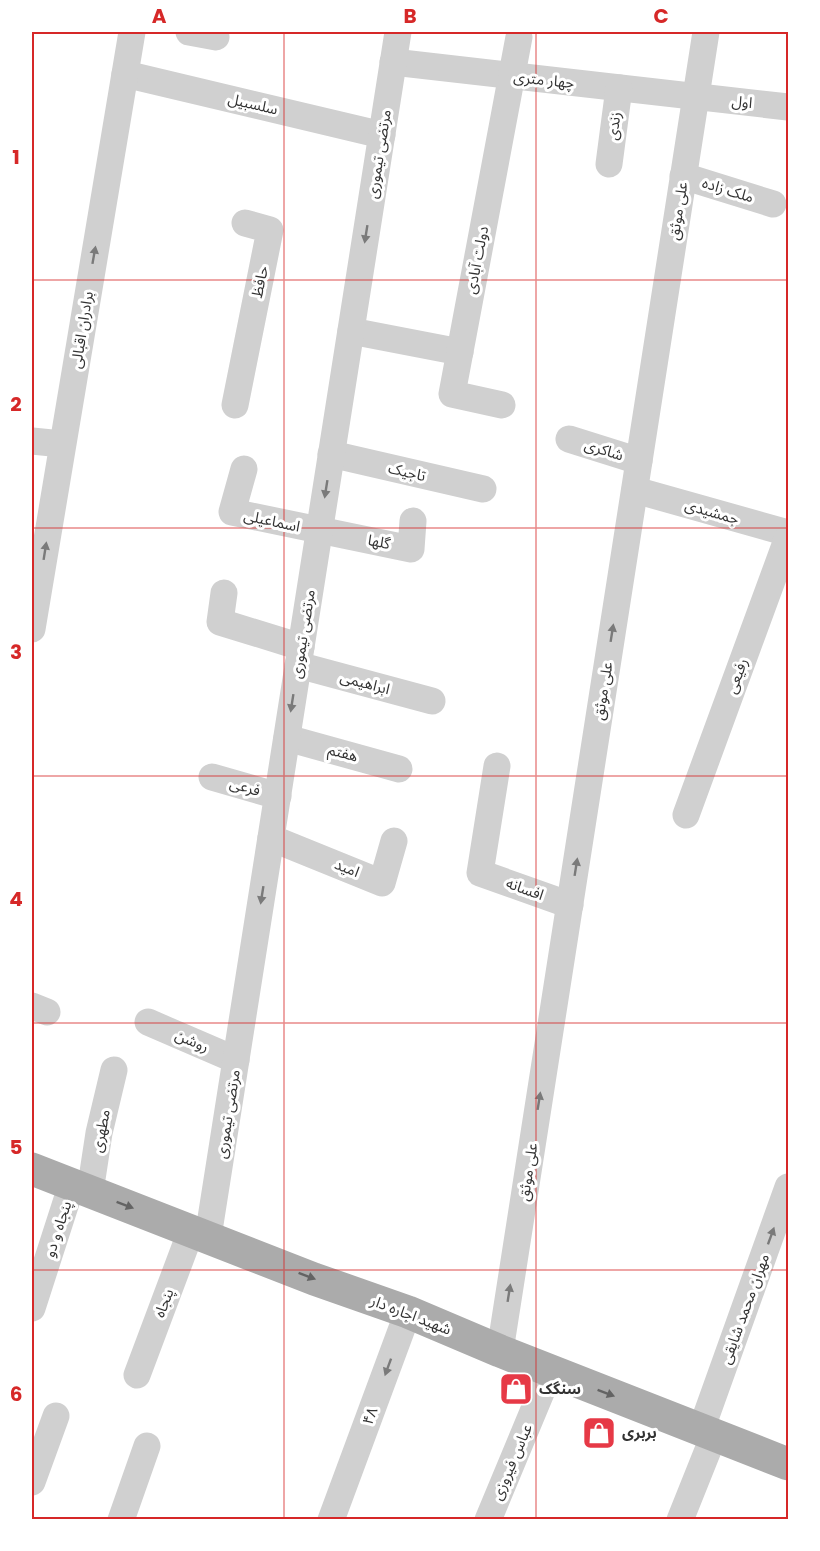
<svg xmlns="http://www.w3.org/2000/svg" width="820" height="1551" font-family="Poppins,'Noto Sans Arabic',sans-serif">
<rect width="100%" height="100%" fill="#fff"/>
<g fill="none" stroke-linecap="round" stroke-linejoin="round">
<g stroke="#d0d0d0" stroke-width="27">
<polyline points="189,32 216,37"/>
<polyline points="393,62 788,107"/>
<polyline points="125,74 382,135"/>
<polyline points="609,164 619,88"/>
<polyline points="683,176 773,204"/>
<polyline points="351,331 460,352"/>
<polyline points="235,405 270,230 245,223"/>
<polyline points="502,405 452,394 519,37"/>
<polyline points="569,439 639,461"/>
<polyline points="32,441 62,444"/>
<polyline points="331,454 483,489"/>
<polyline points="244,469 232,512 411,549 413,521"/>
<polyline points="635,490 788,533"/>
<polyline points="224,593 220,622 301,647"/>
<polyline points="32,629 132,32"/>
<polyline points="298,665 432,701"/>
<polyline points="287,738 399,769"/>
<polyline points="497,766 480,873 570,905"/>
<polyline points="212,777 278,796"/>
<polyline points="686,815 788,537"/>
<polyline points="271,838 382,883 394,841"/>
<polyline points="32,1006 47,1012"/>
<polyline points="148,1022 236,1060"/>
<polyline points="90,1192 99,1133 114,1070"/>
<polyline points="208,1237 398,32"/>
<polyline points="32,1308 72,1184"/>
<polyline points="500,1351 706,32"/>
<polyline points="137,1375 191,1231"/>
<polyline points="701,1430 788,1187"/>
<polyline points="32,1482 56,1416"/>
<polyline points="121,1520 147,1446"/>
<polyline points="331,1520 408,1312"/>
<polyline points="488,1520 550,1371"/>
<polyline points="680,1520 714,1435"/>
</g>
<polyline stroke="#ababab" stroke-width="33" points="32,1169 314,1279 408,1312 500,1351 788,1464"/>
</g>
<defs><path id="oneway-solid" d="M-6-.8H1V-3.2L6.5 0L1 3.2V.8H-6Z" transform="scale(1.5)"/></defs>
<g fill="#7a7a7a">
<use href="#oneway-solid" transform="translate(366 234) rotate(99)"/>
<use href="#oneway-solid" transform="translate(94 255) rotate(-80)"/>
<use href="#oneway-solid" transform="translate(326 489) rotate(99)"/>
<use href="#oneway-solid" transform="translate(45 551) rotate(-81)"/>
<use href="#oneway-solid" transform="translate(612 633) rotate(-81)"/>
<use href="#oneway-solid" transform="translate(292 703) rotate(99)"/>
<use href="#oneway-solid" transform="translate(576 867) rotate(-81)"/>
<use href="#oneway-solid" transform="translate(262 895) rotate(99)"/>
<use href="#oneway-solid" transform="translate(539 1101) rotate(-81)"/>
<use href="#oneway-solid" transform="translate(771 1236) rotate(-70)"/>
<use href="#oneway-solid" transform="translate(509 1293) rotate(-81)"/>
<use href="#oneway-solid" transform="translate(388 1367) rotate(110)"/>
</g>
<g fill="#636363">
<use href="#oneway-solid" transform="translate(125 1205) rotate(21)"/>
<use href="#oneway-solid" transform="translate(307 1276) rotate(21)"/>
<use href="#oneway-solid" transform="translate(606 1393) rotate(21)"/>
</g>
<path fill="none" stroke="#d62828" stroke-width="1.5" stroke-opacity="0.55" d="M 284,32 L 284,1520M 536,32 L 536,1520M 32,280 L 788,280M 32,528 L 788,528M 32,776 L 788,776M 32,1023 L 788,1023M 32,1270 L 788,1270"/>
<defs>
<symbol id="shop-square" viewBox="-11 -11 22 22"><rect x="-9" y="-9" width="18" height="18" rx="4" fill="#e63946" stroke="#fff"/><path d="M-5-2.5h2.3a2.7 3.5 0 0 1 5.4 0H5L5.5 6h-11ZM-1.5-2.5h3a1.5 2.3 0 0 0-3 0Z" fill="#fff"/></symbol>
</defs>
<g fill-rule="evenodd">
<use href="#shop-square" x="497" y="1370" width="38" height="38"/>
<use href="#shop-square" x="580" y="1414" width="38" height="38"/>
</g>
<g text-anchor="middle" stroke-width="6" stroke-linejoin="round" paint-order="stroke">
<g font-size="15" fill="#333" stroke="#fff">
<text transform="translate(544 80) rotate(6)" y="5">چهار متری</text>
<text transform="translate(742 102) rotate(6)" y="5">اول</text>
<text transform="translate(253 104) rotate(13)" y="5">سلسبیل</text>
<text transform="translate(614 126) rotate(-83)" y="5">زندی</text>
<text transform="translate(379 154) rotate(-81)" y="5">مرتضی تیموری</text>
<text transform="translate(728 190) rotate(17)" y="5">ملک زاده</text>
<text transform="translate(678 211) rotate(-81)" y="5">علی موثق</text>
<text transform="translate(477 260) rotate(-79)" y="5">دولت آبادی</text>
<text transform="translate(260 282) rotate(-78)" y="5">حافظ</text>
<text transform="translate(82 330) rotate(-81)" y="5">برادران اقبالی</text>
<text transform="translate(604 450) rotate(17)" y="5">شاکری</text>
<text transform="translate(407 472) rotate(13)" y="5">تاجیک</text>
<text transform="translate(712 512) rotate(16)" y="5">جمشیدی</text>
<text transform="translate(272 521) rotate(12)" y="5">اسماعیلی</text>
<text transform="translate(379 542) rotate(11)" y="5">گلها</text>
<text transform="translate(303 634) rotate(-81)" y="5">مرتضی تیموری</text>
<text transform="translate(737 676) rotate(-70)" y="5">رفیعی</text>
<text transform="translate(365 683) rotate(15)" y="5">ابراهیمی</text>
<text transform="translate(603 691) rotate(-81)" y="5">علی موثق</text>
<text transform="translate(343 753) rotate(15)" y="5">هفتم</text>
<text transform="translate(245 787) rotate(16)" y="5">فرعی</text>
<text transform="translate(347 868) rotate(22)" y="5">امید</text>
<text transform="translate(525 889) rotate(20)" y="5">افسانه</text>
<text transform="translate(192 1041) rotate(23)" y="5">روشن</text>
<text transform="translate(228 1114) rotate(-81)" y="5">مرتضی تیموری</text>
<text transform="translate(101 1131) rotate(-79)" y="5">مطهری</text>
<text transform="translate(528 1172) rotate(-81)" y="5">علی موثق</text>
<text transform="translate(58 1229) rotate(-72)" y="5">پنجاه و دو</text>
<text transform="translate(164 1303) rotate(-69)" y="5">پنجاه</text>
<text transform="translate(745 1309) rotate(-70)" y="5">مهران محمد شایقی</text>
<text transform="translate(411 1315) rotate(21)" y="5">شهید اجاره دار</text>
<text transform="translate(370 1416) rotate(-70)" y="5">۴۸</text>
<text transform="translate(512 1462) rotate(-67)" y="5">عباس فیروزی</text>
</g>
<g font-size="15" font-weight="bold" fill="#333" stroke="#fff" text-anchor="start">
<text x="539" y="1394">سنگک</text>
<text x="622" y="1438">بربری</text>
</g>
</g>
<rect width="820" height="1551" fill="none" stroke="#ffffff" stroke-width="66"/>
<rect x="33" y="33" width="754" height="1485" fill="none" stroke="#d62828" stroke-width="2"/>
<g font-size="20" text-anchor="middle" font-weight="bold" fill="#d62828">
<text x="159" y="23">A</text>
<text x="410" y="23">B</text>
<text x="661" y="23">C</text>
<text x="16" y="164">1</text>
<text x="16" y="411">2</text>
<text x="16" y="659">3</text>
<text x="16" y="906">4</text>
<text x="16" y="1154">5</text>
<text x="16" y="1401">6</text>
</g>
</svg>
